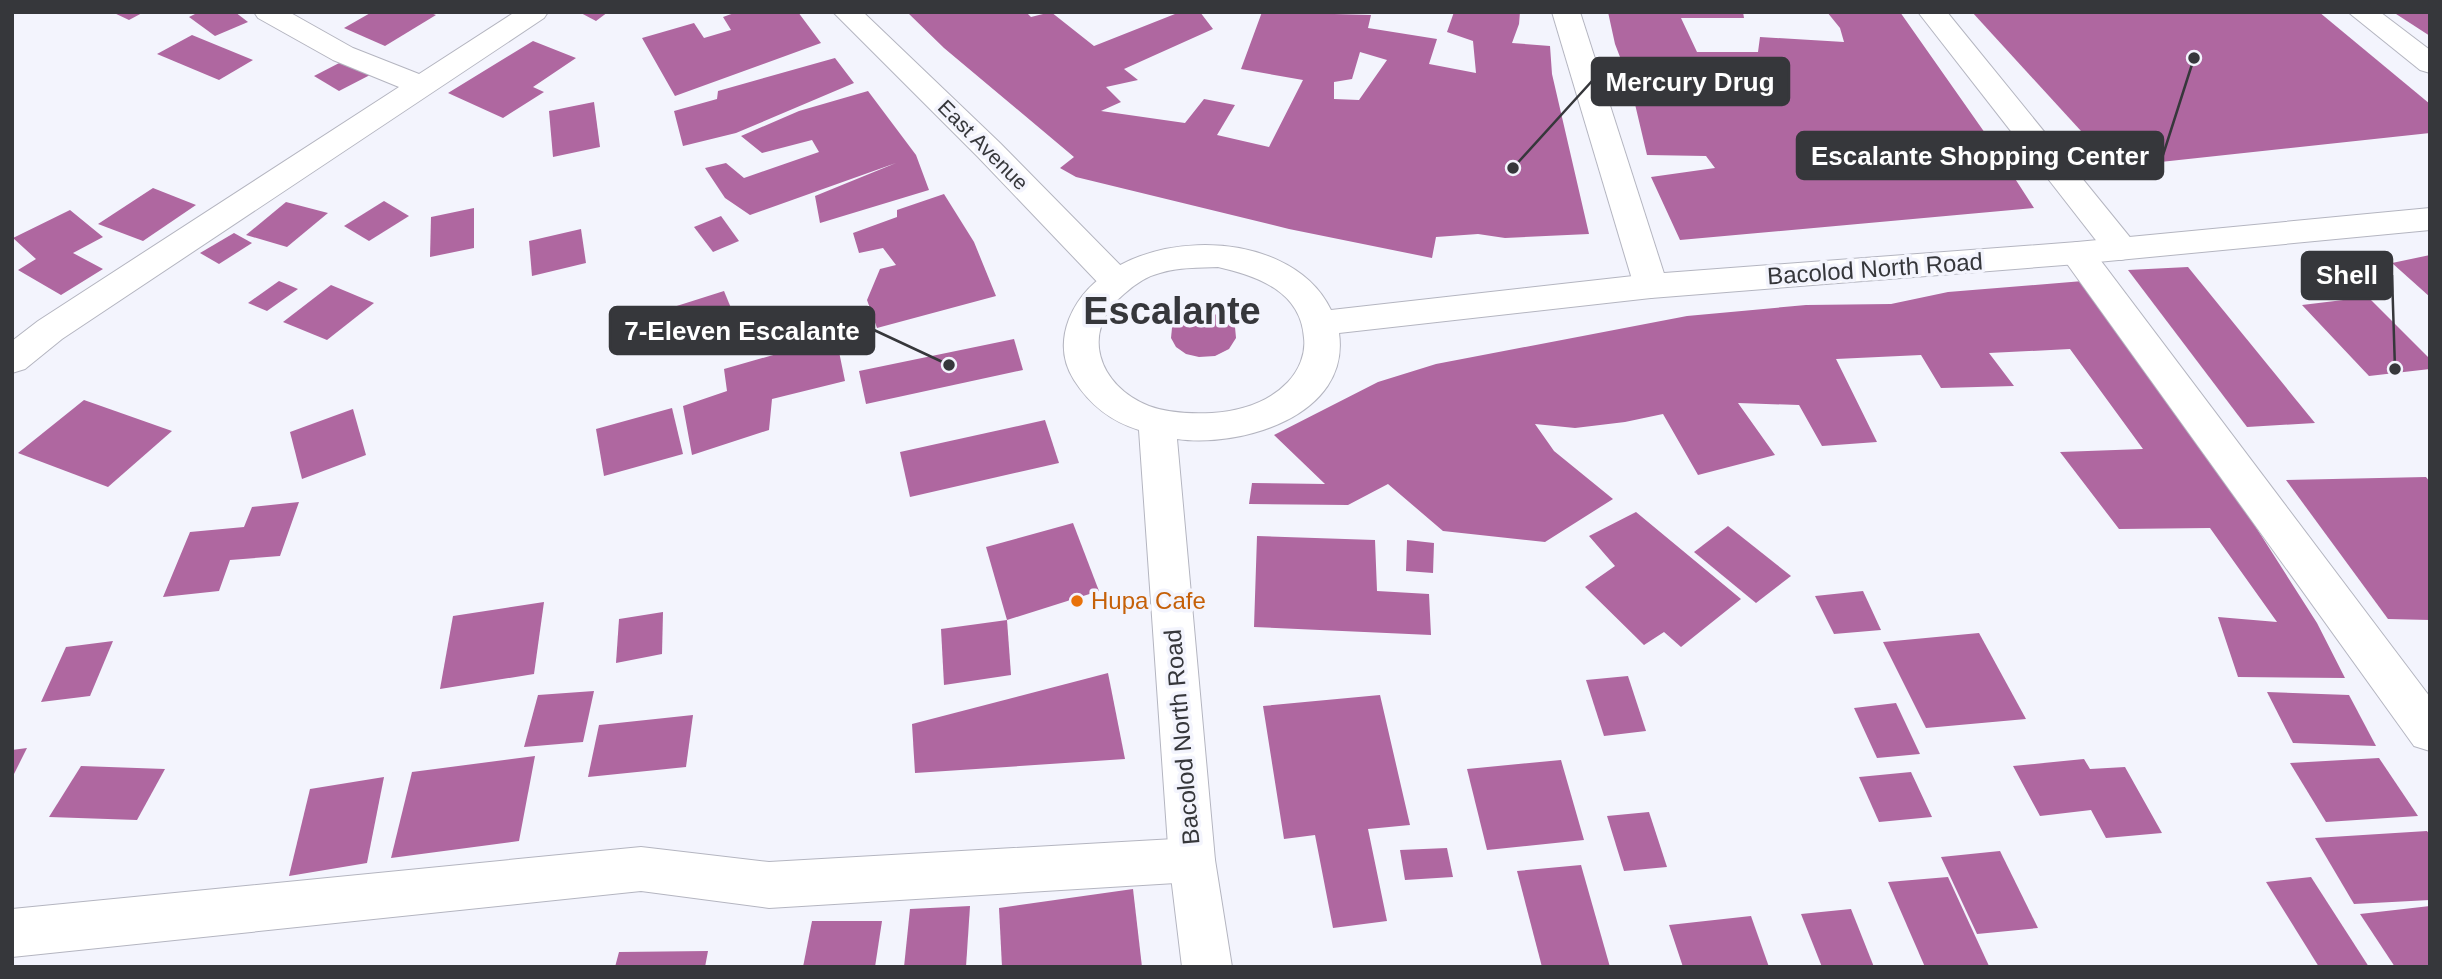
<svg xmlns="http://www.w3.org/2000/svg" width="2442" height="979" font-family="Helvetica,sans-serif">
<rect width="100%" height="100%" fill="#f3f4fd"/>
<g fill="#af67a0" fill-rule="evenodd">
<polygon points="112,12 144,12 129,20"/>
<polygon points="199,12 235,12 248,22 215,36 189,17"/>
<polygon points="372,12 428,12 436,15 385,46 344,28"/>
<polygon points="579,12 608,12 596,21"/>
<polygon points="737,12 798,12 821,43 675,96 642,38 694,23 704,38 731,30 723,17"/>
<path d="M 907,12 L 1026,12 L 1031,17 L 1051,12 L 1094,46 L 1180,12 L 1200,12 L 1213,29 L 1124,69 L 1138,80 L 1106,87 L 1121,102 L 1101,111 L 1185,123 L 1204,99 L 1235,105 L 1217,135 L 1269,147 L 1303,80 L 1241,69 L 1262,12 L 1371,15 L 1368,28 L 1437,39 L 1429,64 L 1476,73 L 1473,41 L 1447,32 L 1454,12 L 1520,12 L 1519,24 L 1512,43 L 1550,46 L 1552,74 L 1589,234 L 1505,238 L 1478,234 L 1436,237 L 1432,258 L 1289,229 L 1076,177 L 1060,168 L 1074,157 L 944,48 ZM 1360,52 L 1387,60 L 1359,100 L 1334,99 L 1334,82 L 1352,79 Z"/>
<polygon points="1608,12 1743,12 1744,18 1681,18 1697,52 1758,52 1760,37 1844,42 1840,28 1827,12 1900,12 1992,143 2034,208 1680,240 1651,177 1715,168 1706,156 1647,155 1630,83 1615,44"/>
<polygon points="1972,12 2319,12 2430,104 2430,133 2114,167"/>
<polygon points="2393,12 2430,12 2430,36"/>
<polygon points="192,35 253,60 219,80 157,54"/>
<polygon points="533,41 576,58 533,87 544,92 503,118 448,93"/>
<polygon points="835,58 854,83 736,133 683,146 674,111 717,99 718,91"/>
<polygon points="345,60 370,75 339,91 314,76"/>
<polygon points="868,91 916,155 929,190 820,223 815,196 896,163 750,215 725,198 705,168 726,163 744,178 819,152 812,140 762,153 741,136 799,111"/>
<polygon points="594,102 600,147 553,157 549,111"/>
<polygon points="153,188 196,205 143,241 98,224"/>
<polygon points="944,194 974,242 996,296 877,328 867,300 880,269 896,265 883,248 859,253 853,233 897,217 897,210"/>
<polygon points="384,201 409,216 369,241 344,226"/>
<polygon points="286,202 328,213 287,247 246,235"/>
<polygon points="474,208 474,248 430,257 431,217"/>
<polygon points="70,210 103,237 73,253 103,269 61,295 18,270 36,259 13,238"/>
<polygon points="721,216 739,241 713,252 694,227"/>
<polygon points="581,229 586,263 532,276 529,241"/>
<polygon points="234,233 252,243 219,264 200,253"/>
<polygon points="2430,255 2430,297 2392,263"/>
<polygon points="2188,267 2315,423 2247,427 2128,270"/>
<polygon points="279,281 298,289 267,311 248,303"/>
<polygon points="2083,281 2206,449 2317,623 2345,678 2238,677 2218,617 2277,622 2210,528 2119,529 2060,452 2143,449 2070,349 1989,353 2014,386 1941,388 1921,355 1836,359 1877,442 1822,446 1799,405 1738,403 1775,455 1698,475 1663,414 1625,422 1575,428 1535,424 1554,451 1613,499 1545,542 1443,531 1388,484 1348,505 1249,504 1252,483 1325,484 1274,435 1378,382 1436,364 1687,316 1806,305 1891,304 1948,292"/>
<polygon points="331,285 374,303 327,340 283,322"/>
<polygon points="724,291 738,325 677,345 664,310"/>
<polygon points="2368,297 2430,359 2430,369 2369,376 2302,305"/>
<polygon points="1203,311 1228,318 1235,327 1236,338 1229,349 1215,356 1199,357 1186,354 1176,347 1171,338 1172,328 1178,319 1189,313"/>
<polygon points="836,337 845,381 772,399 769,430 692,455 683,406 727,391 724,369"/>
<polygon points="1014,339 1023,370 866,404 859,371"/>
<polygon points="84,400 172,431 108,487 18,453"/>
<polygon points="672,408 683,454 604,476 596,429"/>
<polygon points="353,409 366,455 302,479 290,432"/>
<polygon points="1045,420 1059,463 910,497 900,452"/>
<polygon points="2426,477 2430,482 2430,620 2388,619 2286,480"/>
<polygon points="299,502 280,556 230,560 219,591 163,597 190,532 244,527 252,507"/>
<polygon points="1636,512 1741,599 1681,647 1664,632 1644,645 1585,587 1615,566 1589,536"/>
<polygon points="1073,523 1099,591 1007,620 986,547"/>
<polygon points="1728,526 1791,576 1756,603 1694,552"/>
<polygon points="1257,536 1375,540 1377,591 1429,594 1431,635 1254,627"/>
<polygon points="1407,540 1434,543 1433,573 1406,571"/>
<polygon points="1863,591 1881,630 1834,634 1815,596"/>
<polygon points="544,602 534,674 440,689 453,616"/>
<polygon points="663,612 662,654 616,663 619,619"/>
<polygon points="1007,620 1011,675 944,685 941,629"/>
<polygon points="1979,633 2026,719 1926,728 1883,642"/>
<polygon points="113,641 90,696 41,702 66,647"/>
<polygon points="1108,673 1125,759 915,773 912,724"/>
<polygon points="1628,676 1646,731 1604,736 1586,680"/>
<polygon points="594,691 583,742 524,747 538,695"/>
<polygon points="2267,692 2349,695 2376,746 2293,743"/>
<polygon points="1380,695 1410,825 1368,829 1387,921 1333,928 1315,835 1284,839 1263,706"/>
<polygon points="1896,703 1920,754 1877,758 1854,708"/>
<polygon points="693,715 686,767 588,777 599,725"/>
<polygon points="27,748 12,778 12,750"/>
<polygon points="535,756 519,841 391,858 412,772"/>
<polygon points="2379,758 2418,816 2326,822 2290,763"/>
<polygon points="2084,759 2090,769 2125,767 2162,833 2106,838 2091,810 2040,816 2013,766"/>
<polygon points="1561,760 1584,840 1487,850 1467,769"/>
<polygon points="81,766 165,769 137,820 49,817"/>
<polygon points="1911,772 1932,817 1879,822 1859,777"/>
<polygon points="384,777 367,863 289,876 310,789"/>
<polygon points="1649,812 1667,867 1624,871 1607,816"/>
<polygon points="2427,831 2430,835 2430,900 2354,904 2315,838"/>
<polygon points="1447,848 1453,877 1405,880 1400,850"/>
<polygon points="2000,851 2038,928 1977,934 1941,857"/>
<polygon points="1581,865 1610,967 1542,967 1517,871"/>
<polygon points="1948,877 1989,966 1925,967 1888,882"/>
<polygon points="2311,877 2369,967 2319,967 2266,882"/>
<polygon points="1133,889 1142,967 1002,967 999,908"/>
<polygon points="970,906 966,967 904,967 910,909"/>
<polygon points="2430,906 2430,967 2395,967 2360,914"/>
<polygon points="1851,909 1874,967 1822,967 1801,914"/>
<polygon points="1751,916 1769,967 1683,967 1669,925"/>
<polygon points="812,921 882,921 875,967 803,967"/>
<polygon points="708,951 705,967 615,967 619,952"/>
</g>
<g fill="none" stroke-linecap="round" stroke-linejoin="round">
<defs>
<g id="minor">
<polygon points="254,12 289,12 353,48 419,74 515,12 548,12 544,18 62,339 25,369 12,373 12,341 38,321 399,87 333,60 258,18"/>
<polygon points="1552,12 1580,12 1668,286 1663,294 1651,298 1639,294 1634,286"/>
<polygon points="1918,12 1947,12 2133,241 2138,249 2133,257 2121,260 2109,257"/>
<polygon points="2348,12 2380,12 2430,50 2430,73 2420,70"/>
<polygon points="2077,242 2089,245 2430,697 2430,751 2414,746 2065,261 2060,253 2065,245"/>
<polygon points="1192,838 1209,844 1215,860 1209,876 1192,882 769,908 641,891 12,957 12,909 641,847 769,862"/>
</g>
<polygon id="major" points="833,12 863,12 1000,143 1128,273 1133,281 1128,289 1116,292 1104,289 978,157"/>
<path id="highway" d="M 2430,208 L 2430,230 L 2077,264 L 1651,298 L 1339,333 C 1351,416 1240,448 1177,439 L 1215,860 L 1232,967 L 1182,967 L 1169,860 L 1139,430 C 1110,421 1090,405 1074,380 C 1062,361 1061,340 1069,319 C 1107,225 1288,219 1331,310 L 1651,274 L 2077,242 ZM 1218,267 C 1257,276 1301,291 1304,338 C 1306,354 1299,370 1288,382 C 1268,403 1240,411 1212,413 C 1192,414 1168,413 1149,406 C 1098,386 1079,331 1124,294 C 1134,285 1147,276 1160,273 C 1178,267 1199,268 1218,267 Z"/>
</defs>
<use href="#minor" stroke="#b4b5c0" stroke-width="2"/>
<use href="#major" stroke="#b4b5c0" stroke-width="2"/>
<use href="#highway" stroke="#b4b5c0" stroke-width="2"/>
<use href="#minor" fill="#fff" fill-rule="evenodd"/>
<use href="#major" fill="#fff" fill-rule="evenodd"/>
<use href="#highway" fill="#fff" fill-rule="evenodd"/>
</g>
<circle fill="#e8710a" stroke="#f3f4fd" stroke-width="2.5" cx="1077" cy="601" r="7"/>
<g text-anchor="middle" stroke-width="7" stroke-linejoin="round" paint-order="stroke">
<g font-size="21" fill="#36373b" stroke="#f3f4fd">
<text transform="translate(983 145) rotate(45)" y="7">East Avenue</text>
</g>
<g font-size="24" fill="#36373b" stroke="#f3f4fd">
<text transform="translate(1875 269) rotate(-4)" y="8">Bacolod North Road</text>
<text transform="translate(1182 737) rotate(-95)" y="8">Bacolod North Road</text>
</g>
<g font-size="24" fill="#c56008" stroke="#f3f4fd" text-anchor="start">
<text x="1091" y="609">Hupa Cafe</text>
</g>
<g font-size="38" font-weight="bold" fill="#36373b" stroke="#f3f4fd">
<text x="1172" y="324">Escalante</text>
</g>
</g>
<path fill="none" stroke="#36373b" stroke-width="2.5" d="M1513 168L1592 81M2194 58L2163 155M2395 369L2392 275M949 365L874 330"/>
<g fill="#36373b" stroke="#f3f4fd" stroke-width="2.5">
<circle cx="1513" cy="168" r="7"/>
<circle cx="2194" cy="58" r="7"/>
<circle cx="2395" cy="369" r="7"/>
<circle cx="949" cy="365" r="7"/>
</g>
<g fill="#36373b" stroke="#36373b" stroke-width="2.5">
<rect x="1592" y="58" width="197" height="47" rx="7"/>
<rect x="1797" y="132" width="366" height="47" rx="7"/>
<rect x="2302" y="252" width="90" height="47" rx="7"/>
<rect x="610" y="307" width="264" height="47" rx="7"/>
</g>
<g font-size="26" text-anchor="middle" font-weight="bold" fill="#fff">
<text x="1690" y="91">Mercury Drug</text>
<text x="1980" y="165">Escalante Shopping Center</text>
<text x="2347" y="284">Shell</text>
<text x="742" y="340">7-Eleven Escalante</text>
</g>
<rect width="2442" height="979" fill="none" stroke="#36373b" stroke-width="28"/>
</svg>
